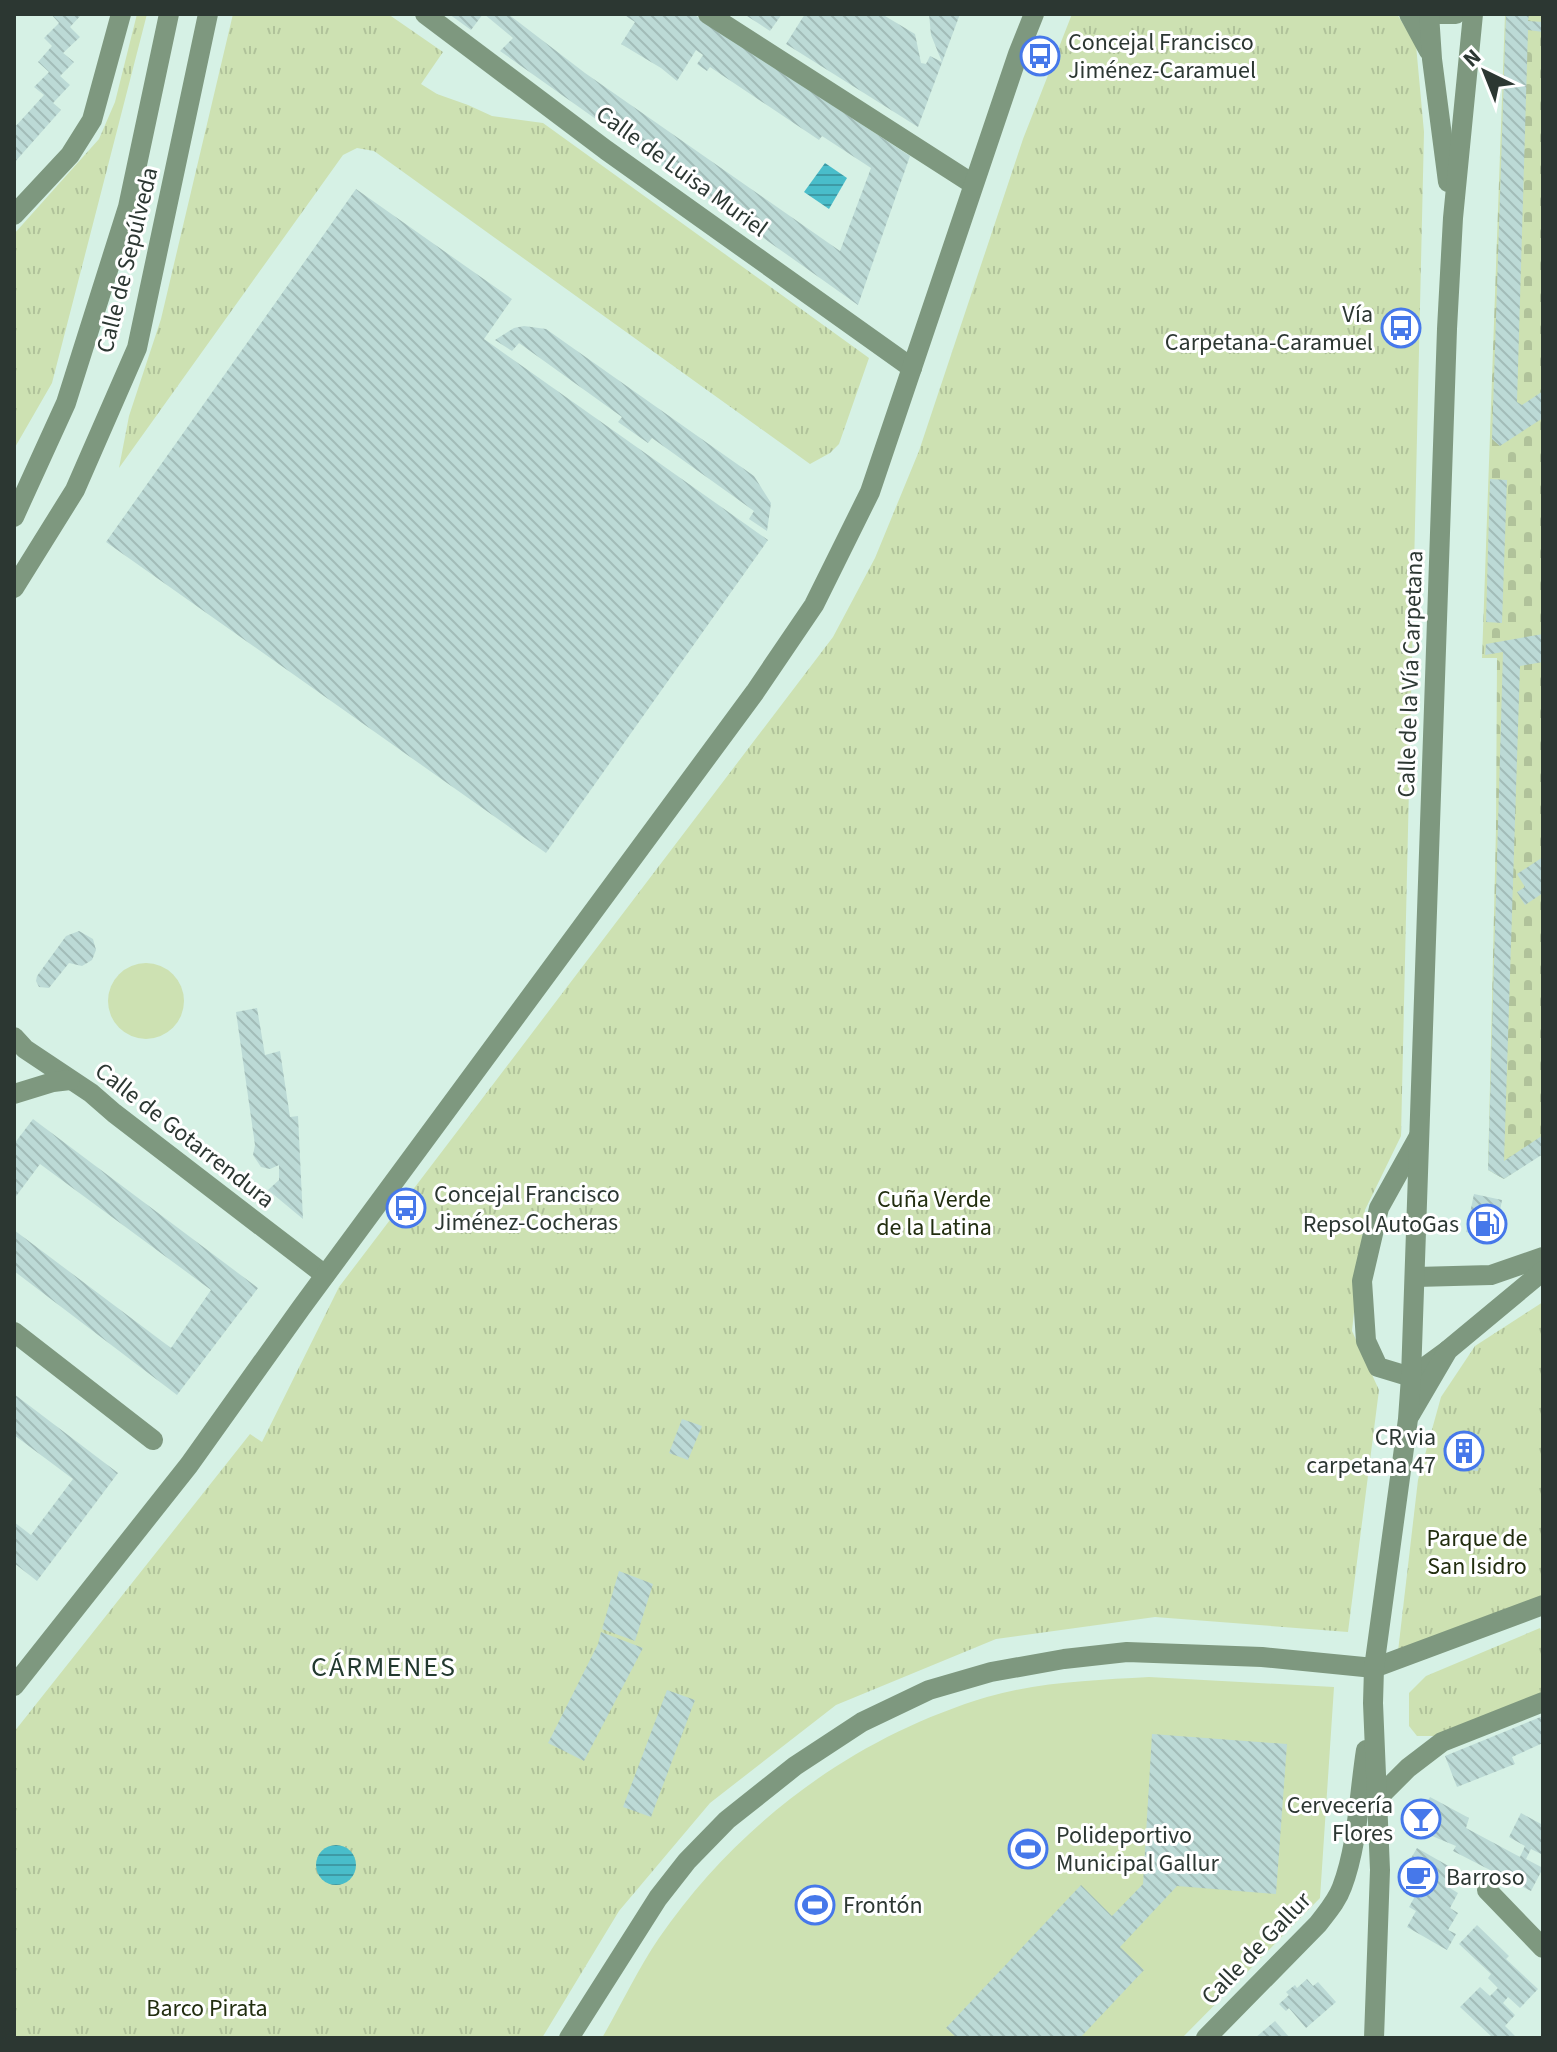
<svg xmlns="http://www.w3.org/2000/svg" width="1557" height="2052" font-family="'Source Sans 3',sans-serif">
<defs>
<pattern id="cemetery-stones" width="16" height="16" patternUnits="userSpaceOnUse" patternTransform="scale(2)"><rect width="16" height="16" fill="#cde1b2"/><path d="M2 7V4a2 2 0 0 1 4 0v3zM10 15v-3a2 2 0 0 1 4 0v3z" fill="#b0c29a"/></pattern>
<pattern id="park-tufts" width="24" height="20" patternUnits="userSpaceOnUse" patternTransform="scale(2)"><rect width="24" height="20" fill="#cde1b2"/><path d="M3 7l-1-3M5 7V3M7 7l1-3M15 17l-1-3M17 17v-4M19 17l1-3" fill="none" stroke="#b0c29a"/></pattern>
<pattern id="water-rules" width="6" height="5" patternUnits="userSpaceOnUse" patternTransform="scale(2)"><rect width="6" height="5" fill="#49bdca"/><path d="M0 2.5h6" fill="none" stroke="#3d9aa5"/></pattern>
<pattern id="building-back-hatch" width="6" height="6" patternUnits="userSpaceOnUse" patternTransform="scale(2)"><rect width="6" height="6" fill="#bcdad6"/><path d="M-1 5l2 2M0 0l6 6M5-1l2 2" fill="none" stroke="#a2bcb8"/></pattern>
</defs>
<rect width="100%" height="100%" fill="#d6f1e5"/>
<g fill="#cde1b2">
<circle cx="146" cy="1001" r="38"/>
<path d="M 1149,1677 L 1334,1687 L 1320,1898 L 1182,2038 L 602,2038 C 621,2005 638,1969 659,1938 C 738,1823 854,1737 987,1697 C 1039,1682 1095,1680 1149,1677 Z"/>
</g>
<polygon fill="url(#cemetery-stones)" points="1505,14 1543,14 1543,1153 1504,1179 1488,1170 1496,828 1497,658 1482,658"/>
<g fill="url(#park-tufts)">
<polygon points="137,14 147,14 52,383 14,449 14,234 99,139 115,102"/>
<polygon points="233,14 388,14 443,52 421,84 437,94 468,105 492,116 543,123 869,358 839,444 830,453 810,464 374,151 357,148 343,155 119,468 129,416 161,319"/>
<polygon points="1072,14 1397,14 1416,45 1424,132 1401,1136 1365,1210 1352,1331 1379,1390 1348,1632 1155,1617 996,1639 836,1705 710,1803 619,1911 542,2038 14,2038 14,1732 250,1434 262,1442 339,1287 833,637 875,558 919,451 1023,139"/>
<polygon points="1543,1302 1543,1605 1397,1660 1418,1480 1441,1397 1475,1346"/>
<polygon points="1540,1628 1543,1636 1543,1692 1435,1736 1417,1736 1409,1726 1409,1693 1426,1676"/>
</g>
<g fill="url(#water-rules)">
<polygon points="825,163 847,178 829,209 804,192"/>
<circle cx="336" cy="1865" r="20"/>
</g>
<g fill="url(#building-back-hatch)">
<polygon points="51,14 82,14 70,27 80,37 63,53 74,62 60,76 70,85 53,103 61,110 14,163 14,128 44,95 34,87 49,72 38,62 52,46 44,38 59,23"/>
<polygon points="449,14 483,14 471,30"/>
<polygon points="484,14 508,14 585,73 840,251 871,168 822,136 819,140 710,67 707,71 697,64 703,55 696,50 677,81 661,68 621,44 635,22 623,14 693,14 910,156 858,305 500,51 513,38"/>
<polygon points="744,14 782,14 770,31"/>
<polygon points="805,14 886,14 885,16 915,34 921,63 926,64 930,56 942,62 931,35 929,14 960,14 918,127 786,44"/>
<polygon points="1506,14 1529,14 1528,21 1543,22 1543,32 1528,30 1517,402 1522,405 1543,391 1543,418 1500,446 1492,439"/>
<polygon points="356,189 512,299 484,339 768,540 546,853 106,542"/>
<polygon points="524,326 546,329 754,476 771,503 767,531 749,519 754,511 652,438 648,443 618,422 622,417 519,343 512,351 495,340 514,328"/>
<polygon points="1490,479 1507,480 1502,623 1486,622"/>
<polygon points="1543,634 1543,662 1520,666 1504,1161 1543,1135 1543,1154 1504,1179 1488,1170 1503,652 1485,655 1486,644"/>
<polygon points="1543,857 1543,893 1525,905 1517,892 1525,887 1517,874"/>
<polygon points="79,931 93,939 96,950 92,960 82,966 69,963 49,988 39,987 36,981 37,976 66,936"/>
<polygon points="257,1008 265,1055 280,1051 290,1117 298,1116 303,1219 268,1190 279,1180 279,1165 270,1169 261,1167 253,1155 255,1145 236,1012"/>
<polygon points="33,1119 258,1288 177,1395 14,1271 14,1230 171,1348 211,1290 40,1164 14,1199 14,1144"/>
<polygon points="1474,1194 1502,1200 1495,1238 1466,1232"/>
<polygon points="14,1394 118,1473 37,1581 14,1563 14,1522 31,1535 73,1479 14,1435"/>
<polygon points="682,1419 702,1426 688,1460 669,1453"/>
<polygon points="1449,1436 1480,1439 1478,1471 1452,1469 1453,1463 1447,1463"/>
<polygon points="619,1571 653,1584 635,1641 602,1629"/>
<polygon points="601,1632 643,1648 584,1761 548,1743 598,1644"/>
<polygon points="667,1690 695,1700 651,1817 623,1807"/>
<polygon points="1543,1716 1543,1743 1512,1757 1515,1764 1457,1787 1445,1756"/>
<polygon points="1152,1734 1287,1744 1276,1894 1177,1886 1120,1947 1144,1970 1080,2038 957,2038 946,2028 1081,1885 1112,1916 1143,1884"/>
<polygon points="1430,1797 1469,1818 1466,1828 1520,1857 1525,1846 1509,1837 1521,1813 1543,1825 1543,1855 1531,1849 1526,1859 1543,1868 1531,1891 1453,1851 1456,1846 1413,1828"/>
<polygon points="1417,1848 1459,1872 1450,1888 1458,1893 1450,1908 1458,1913 1448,1930 1456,1934 1447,1950 1407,1927 1416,1911 1409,1907 1418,1891 1408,1885 1416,1871 1407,1865"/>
<polygon points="1477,1925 1509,1956 1506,1959 1538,1989 1520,2008 1508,1997 1503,2003 1515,2015 1505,2026 1517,2038 1493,2038 1460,2007 1480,1987 1490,1996 1498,1988 1488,1978 1491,1974 1459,1944"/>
<polygon points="1307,1979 1313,1986 1318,1982 1336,2002 1306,2028 1289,2008 1286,2011 1279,2004 1289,1995 1286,1992 1295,1985 1297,1988"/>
<polygon points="1275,2021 1290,2038 1255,2038"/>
</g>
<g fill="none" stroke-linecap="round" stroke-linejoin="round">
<g stroke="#7e987f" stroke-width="20">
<polyline points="425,14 606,150 912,368"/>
<polyline points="708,14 973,184"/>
<polyline points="1409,14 1429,51"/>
<polyline points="1427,14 1456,14"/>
<polyline points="1429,14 1432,59 1448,182"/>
<polyline points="14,215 70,155 92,120 121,14"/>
<polyline points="14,517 66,403 128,207 169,14"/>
<polyline points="14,588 75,490 137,348 208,14"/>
<polyline points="14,1037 25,1049 91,1093 114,1113 325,1275"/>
<polyline points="14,1094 53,1082 70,1080"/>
<polyline points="1419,1136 1379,1208 1362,1281 1366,1341 1378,1367 1411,1377 1448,1350"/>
<polyline points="1416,1277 1491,1275 1543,1257"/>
<polyline points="14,1332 153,1440"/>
<polyline points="1410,1415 1448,1350 1543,1271"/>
<polyline points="14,1686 189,1465 301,1308 755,692 814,605 870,492 1018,54 1034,14"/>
<polyline points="1377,1799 1408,1768 1442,1742 1543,1702"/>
<polyline points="1487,1890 1543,1948"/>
<polyline points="569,2038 658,1898 687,1861 727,1820 795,1766 862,1722 929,1690 991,1672 1064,1659 1127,1652 1262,1657 1374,1668 1543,1605"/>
<path d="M 1206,2038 L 1318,1924 C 1327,1912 1337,1901 1342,1887 C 1358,1845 1359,1794 1366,1750"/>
<polyline points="1374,2038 1380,1870 1373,1703 1374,1668 1408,1419 1411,1377 1447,329 1453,218 1473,14"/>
</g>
</g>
<defs>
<symbol id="bus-ring" viewBox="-11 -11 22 22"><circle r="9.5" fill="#fff" stroke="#4678ea" stroke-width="1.5"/><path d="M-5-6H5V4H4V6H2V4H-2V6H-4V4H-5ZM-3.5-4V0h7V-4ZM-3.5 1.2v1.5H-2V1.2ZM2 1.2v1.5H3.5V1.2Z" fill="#4678ea"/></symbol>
<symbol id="fuel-ring" viewBox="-11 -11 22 22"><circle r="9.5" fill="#fff" stroke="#4678ea" stroke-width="1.5"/><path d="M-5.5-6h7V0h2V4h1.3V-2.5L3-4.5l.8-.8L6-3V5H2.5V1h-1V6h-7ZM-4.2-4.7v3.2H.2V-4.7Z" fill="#4678ea"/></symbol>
<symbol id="building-ring" viewBox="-11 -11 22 22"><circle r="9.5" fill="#fff" stroke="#4678ea" stroke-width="1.5"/><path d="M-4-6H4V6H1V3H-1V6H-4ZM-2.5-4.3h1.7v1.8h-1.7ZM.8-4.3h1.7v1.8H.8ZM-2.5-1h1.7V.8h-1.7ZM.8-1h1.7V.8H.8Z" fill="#4678ea"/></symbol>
<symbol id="bar-ring" viewBox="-11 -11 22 22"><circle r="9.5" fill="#fff" stroke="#4678ea" stroke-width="1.5"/><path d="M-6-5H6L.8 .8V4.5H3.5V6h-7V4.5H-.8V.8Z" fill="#4678ea"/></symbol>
<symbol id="stadium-ring" viewBox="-11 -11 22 22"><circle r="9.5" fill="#fff" stroke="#4678ea" stroke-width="1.5"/><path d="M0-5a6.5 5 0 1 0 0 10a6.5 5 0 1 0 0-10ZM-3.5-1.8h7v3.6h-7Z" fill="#4678ea"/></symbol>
<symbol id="cafe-ring" viewBox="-11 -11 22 22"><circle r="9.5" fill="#fff" stroke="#4678ea" stroke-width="1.5"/><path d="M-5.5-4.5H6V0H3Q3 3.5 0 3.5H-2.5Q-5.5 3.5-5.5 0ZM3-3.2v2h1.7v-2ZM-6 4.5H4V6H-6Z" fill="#4678ea"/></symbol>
</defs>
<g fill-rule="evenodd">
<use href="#bus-ring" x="1018" y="34" width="44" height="44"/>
<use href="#bus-ring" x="1379" y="306" width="44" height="44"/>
<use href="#bus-ring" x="384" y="1186" width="44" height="44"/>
<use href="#fuel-ring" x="1465" y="1202" width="44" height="44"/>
<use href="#building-ring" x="1442" y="1429" width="44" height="44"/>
<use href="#bar-ring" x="1399" y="1797" width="44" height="44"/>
<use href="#stadium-ring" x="1006" y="1827" width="44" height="44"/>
<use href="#cafe-ring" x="1396" y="1855" width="44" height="44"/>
<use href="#stadium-ring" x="793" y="1883" width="44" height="44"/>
</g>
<g text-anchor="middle" stroke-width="6" stroke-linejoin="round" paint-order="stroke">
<g font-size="24" fill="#2c3732" stroke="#fff" text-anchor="start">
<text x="1068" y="50">Concejal Francisco<tspan x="1068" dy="28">Jiménez-Caramuel</tspan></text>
<text x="1373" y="322" text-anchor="end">Vía<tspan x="1373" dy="28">Carpetana-Caramuel</tspan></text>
<text x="434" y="1202">Concejal Francisco<tspan x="434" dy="28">Jiménez-Cocheras</tspan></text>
<text x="1459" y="1232" text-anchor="end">Repsol AutoGas</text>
<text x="1436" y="1445" text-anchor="end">CR via<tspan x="1436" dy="28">carpetana 47</tspan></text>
<text x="1393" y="1813" text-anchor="end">Cervecería<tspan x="1393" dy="28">Flores</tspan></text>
<text x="1056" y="1843">Polideportivo<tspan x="1056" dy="28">Municipal Gallur</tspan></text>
<text x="1446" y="1885">Barroso</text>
<text x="843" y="1913">Frontón</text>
</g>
<g font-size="24" fill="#2c3732" stroke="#fff">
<text transform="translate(682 171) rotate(36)" y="8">Calle de Luisa Muriel</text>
<text transform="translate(127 260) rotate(-76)" y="8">Calle de Sepúlveda</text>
<text transform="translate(1410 674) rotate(-88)" y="8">Calle de la Vía Carpetana</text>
<text transform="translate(185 1135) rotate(38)" y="8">Calle de Gotarrendura</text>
<text transform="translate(1256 1948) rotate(-46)" y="8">Calle de Gallur</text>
</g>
<g font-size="24" fill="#222e0f" stroke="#fff">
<text x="934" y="1207">Cuña Verde<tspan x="934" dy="28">de la Latina</tspan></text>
<text x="1477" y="1546">Parque de<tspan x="1477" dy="28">San Isidro</tspan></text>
<text x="207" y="2016">Barco Pirata</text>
</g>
<g font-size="28" letter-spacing="2" fill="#22392f" stroke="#fff">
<text x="384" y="1676">CÁRMENES</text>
</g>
</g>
<rect width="1557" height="2052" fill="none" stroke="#2c3732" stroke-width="32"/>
<g transform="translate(1485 72) rotate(317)" stroke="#ffffff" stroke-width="6" paint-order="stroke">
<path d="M0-6L14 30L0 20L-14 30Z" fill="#2c3732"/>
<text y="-12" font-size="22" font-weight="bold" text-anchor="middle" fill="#2c3732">N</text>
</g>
</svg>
